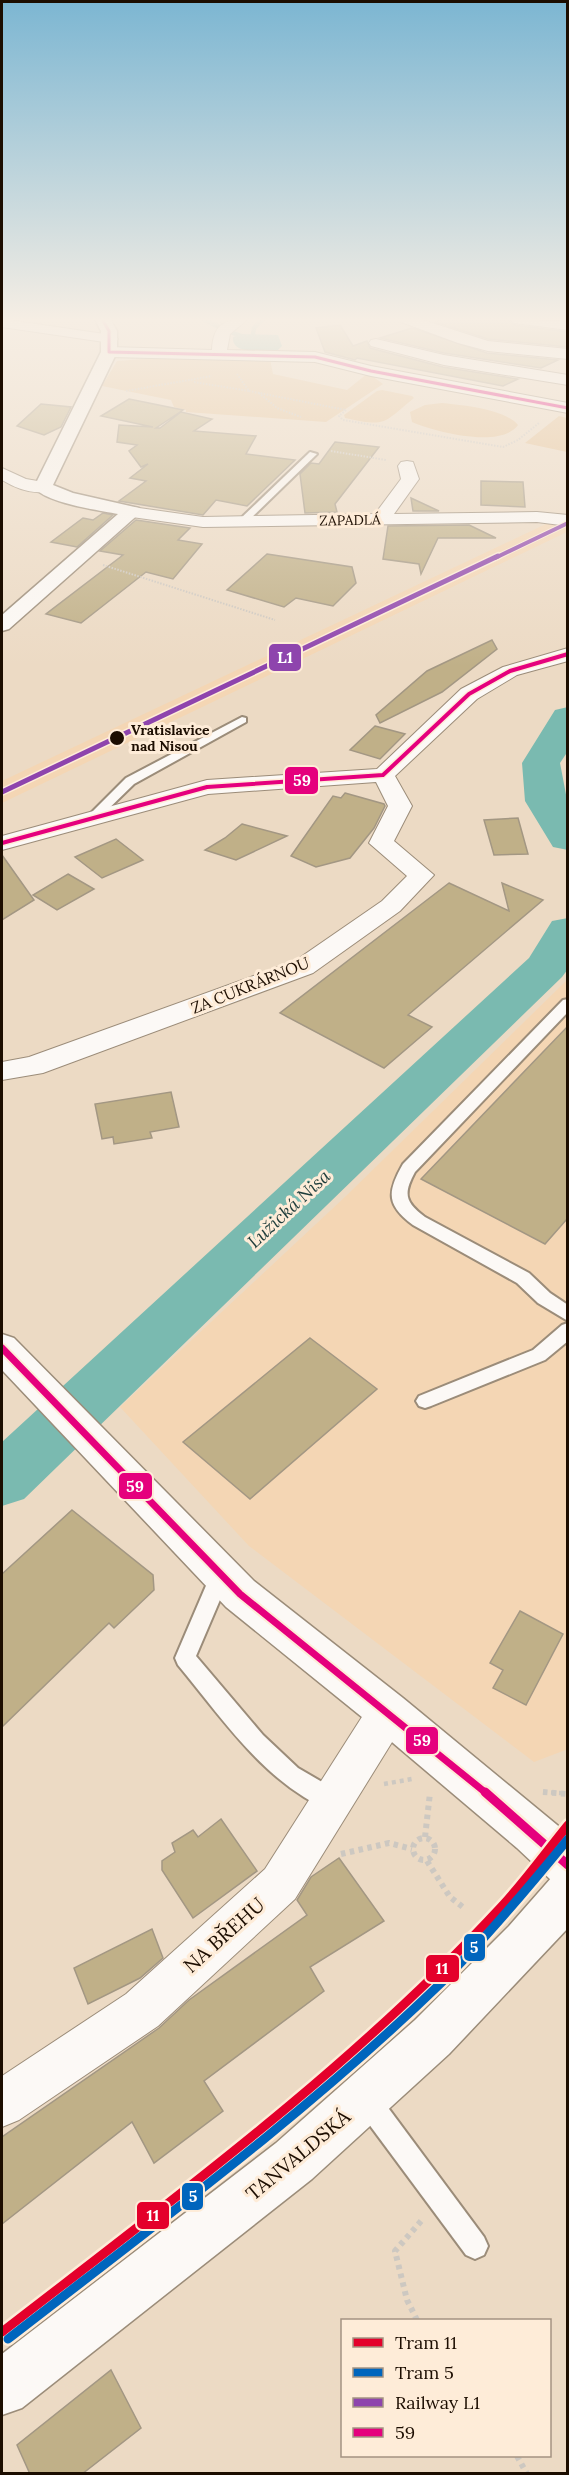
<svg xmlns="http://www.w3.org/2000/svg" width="569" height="2475" font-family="Lora,serif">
<rect width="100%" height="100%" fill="#ecdac4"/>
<g fill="#f4d6b4">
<polygon points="567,514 567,532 2,803 2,781"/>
<polygon points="567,980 568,1749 534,1762 249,1546 120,1407 346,1196"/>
</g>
<g fill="#e5c194">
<polygon points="156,358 270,359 273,374 347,390 368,373 383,384 326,422 186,412 186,410 174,407 171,400 102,386 117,361"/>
<path d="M 382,390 L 412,396 L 414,398 C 382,424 387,427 345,418 L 344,415 L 377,391 Z"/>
<path d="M 442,403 C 462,405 505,409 518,425 C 501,449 435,432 412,422 L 410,412 L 425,405 Z"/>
<polygon points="559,416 567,418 567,452 525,443"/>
</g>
<path fill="#7abab0" d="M 242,334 L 278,335 L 282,346 L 278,350 C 266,350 231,356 233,337 Z"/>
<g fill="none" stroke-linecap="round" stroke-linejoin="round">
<g stroke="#7abab0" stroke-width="4.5">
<polyline points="203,319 221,328"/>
<polyline points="230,332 250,339"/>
<polyline points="252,340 254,328 263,319"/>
</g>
<g fill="#7abab0" fill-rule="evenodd">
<polygon points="568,707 568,751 560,763 568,805 568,850 553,847 525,801 522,763 555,710"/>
<polygon points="568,918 568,969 562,977 24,1499 2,1506 2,1442 529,958 552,921"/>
</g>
</g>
<g fill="#c0b088" stroke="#a39783" stroke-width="1.5">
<polygon points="444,319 506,319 515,325 567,332 567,347 488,339 435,322"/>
<polygon points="340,325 353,346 367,341 370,348 443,367 518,379 503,386 357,358 355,360 325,352 316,328"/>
<polygon points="412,328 487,353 558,360 541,368 444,353 380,338"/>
<polygon points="129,399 183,410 156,428 160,428 181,412 212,419 194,431 256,436 246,454 295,460 247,506 216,500 203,515 119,501 146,481 130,478 148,464 141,467 129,451 137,445 117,442 119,425 153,427 101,416"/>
<polygon points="41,404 71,407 61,427 44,435 17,426"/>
<polygon points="335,442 379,447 335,504 337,512 305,513 300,474 311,463 319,464"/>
<polygon points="481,481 523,482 525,507 481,505"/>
<polygon points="411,498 439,511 413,511"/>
<polygon points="103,513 113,515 77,547 51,542 83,518 93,520"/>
<polygon points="136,520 190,528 178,540 202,544 173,579 146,572 81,623 46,614 123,555 100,551"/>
<polygon points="469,525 496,538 438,538 421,574 419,564 383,559 388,526"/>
<polygon points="267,554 352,567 356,583 333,606 296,598 284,607 227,590"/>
<polygon points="492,640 497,649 442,692 380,723 376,715 427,671"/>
<polygon points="375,726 405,734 380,759 350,750"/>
<polygon points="345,793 384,804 385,806 374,828 350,858 316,867 291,856 333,796 341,798"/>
<polygon points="518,818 528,854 494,855 484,820"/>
<polygon points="242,824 287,836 236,860 205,850 225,838"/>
<polygon points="116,839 143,860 102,878 75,857"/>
<polygon points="2,855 34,900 2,920"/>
<polygon points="68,874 94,889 57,910 33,895"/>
<polygon points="449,883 509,911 502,883 543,900 408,1015 432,1027 384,1068 280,1013"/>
<polygon points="567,1027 567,1219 545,1244 421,1179"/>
<polygon points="171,1092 179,1127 150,1132 152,1138 114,1144 113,1137 102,1139 95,1104"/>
<polygon points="310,1338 377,1389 250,1499 183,1442"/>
<polygon points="72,1510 153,1575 154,1590 114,1628 109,1623 2,1727 2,1574"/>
<polygon points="520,1611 563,1634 526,1705 493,1688 503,1670 490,1663"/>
<polygon points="221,1819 257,1871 193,1918 162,1870 162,1861 175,1852 172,1843 193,1830 198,1837"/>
<polygon points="339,1858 384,1921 310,1967 324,1991 204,2081 223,2111 154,2163 132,2122 2,2224 2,2137 159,2028 189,2000 307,1915 297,1900 311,1877"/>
<polygon points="152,1929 163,1958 140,1978 88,2004 74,1968"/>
<polygon points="111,2370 141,2428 82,2474 30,2474 17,2445"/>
</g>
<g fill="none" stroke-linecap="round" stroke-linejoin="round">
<defs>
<g id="lane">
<polygon points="310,452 317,454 245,524 239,524 239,520"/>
<polygon points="242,717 246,718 246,722 134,784 97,820 93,821 87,817 126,778"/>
<path d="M 568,999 L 568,1012 L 415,1172 C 403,1194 405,1202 425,1217 L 529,1273 L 550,1293 L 568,1305 L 568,1321 L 538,1303 L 517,1283 L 413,1225 C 386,1205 387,1192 403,1164 L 563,1000 Z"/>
<polygon points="568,1323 568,1341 545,1360 431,1406 425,1408 419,1406 416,1401 419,1396 533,1350 562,1325"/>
<path d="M 221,1565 L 228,1568 L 231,1574 L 196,1656 L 263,1735 L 298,1768 L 341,1793 L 344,1801 L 341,1809 L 333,1812 C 265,1784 223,1719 178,1665 L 175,1658 L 211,1574 L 214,1568 Z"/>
<polygon points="366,2087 375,2090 484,2237 488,2246 484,2255 475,2259 466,2255 357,2108 354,2099 357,2090"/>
</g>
<g id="street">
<polygon points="2,319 111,335 118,339 111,343 2,327"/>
<path d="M 248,319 L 230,334 L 227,350 L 315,352 L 371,366 L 568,403 L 568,413 L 371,376 L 315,362 L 109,357 L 101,352 L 109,347 L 212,350 C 213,324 225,319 248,319 Z"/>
<polygon points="399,319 420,319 488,341 568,349 568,359 488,351 458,343 401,322"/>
<polygon points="508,319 568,322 568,330 515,323"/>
<polygon points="376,339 444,355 568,375 568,385 444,365 371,346 369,343 371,340"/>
<polygon points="407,461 413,462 419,479 394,514 537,512 568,515 568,526 537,522 203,527 132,517 126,516 123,512 126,508 132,507 203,517 375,514 401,479 398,466 401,462"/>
<path d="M 2,468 L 26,479 L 49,483 L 52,487 L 49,491 C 33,495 15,488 2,480 Z"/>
<polygon points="568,648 568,661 517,675 477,699 395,776 412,806 394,841 434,875 400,911 313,973 43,1073 2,1080 2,1062 29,1057 295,961 382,901 407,876 369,843 388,806 376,782 208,794 2,850 2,836 207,780 377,769 461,689 503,667"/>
<polygon points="388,1693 402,1698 408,1712 402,1726 295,1899 158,2026 19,2120 2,2127 2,2076 126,1994 265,1869 374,1698"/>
</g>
<g id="secondary">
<path d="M 95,319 L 110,319 L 117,331 L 117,352 L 53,485 L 73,493 L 139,508 L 141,512 L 9,629 L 2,631 L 2,615 L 118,514 C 98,510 45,503 34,487 L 101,352 L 101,331 Z"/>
<polygon points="2,1334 14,1338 254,1581 403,1698 568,1834 568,1887 552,1881 517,1848 373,1726 226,1607 2,1370"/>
</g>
<polygon id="primary" points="568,1870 568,1928 449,2054 312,2179 22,2408 2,2415 2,2354 276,2143 415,2020 509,1926 552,1877"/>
</defs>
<use href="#lane" stroke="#9b8c79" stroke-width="4"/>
<use href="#street" stroke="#9b8c79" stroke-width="2"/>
<use href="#secondary" stroke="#9b8c79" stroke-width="3"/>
<use href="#primary" stroke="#9b8c79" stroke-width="3"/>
<g stroke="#cdc8c1" stroke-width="2" stroke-dasharray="1.5 1.5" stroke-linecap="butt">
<polyline points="194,382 249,391 237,374"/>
<polyline points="126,391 212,376"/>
<polyline points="249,391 346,410"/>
<polyline points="259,393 277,408 301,417"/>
<polyline points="346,410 339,416 343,420 503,447 518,440 539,423"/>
<polyline points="331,451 386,460"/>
<polyline points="103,565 275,620"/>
<polyline points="149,728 170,738"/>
</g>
<g stroke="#cdc8c1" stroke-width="4.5" stroke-dasharray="4 4" stroke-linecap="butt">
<polyline points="384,1784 412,1779"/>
<polyline points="543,1792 561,1793"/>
</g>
<g stroke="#cdc8c1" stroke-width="6" stroke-dasharray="4.5 4.5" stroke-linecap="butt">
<polyline points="543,1792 567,1794"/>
<polyline points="425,1837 430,1793"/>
<circle cx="424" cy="1849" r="11"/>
<polyline points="341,1854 389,1843 412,1849"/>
<polyline points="427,1861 450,1897 464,1908"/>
<polyline points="417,2320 407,2300 395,2251 422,2220"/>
<polyline points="517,2456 527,2474"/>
</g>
<use href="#lane" fill="#fcf9f6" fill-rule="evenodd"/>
<use href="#street" fill="#fcf9f6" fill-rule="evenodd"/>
<use href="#secondary" fill="#fcf9f6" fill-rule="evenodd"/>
<use href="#primary" fill="#fcf9f6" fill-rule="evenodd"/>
<defs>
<polyline id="bus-1-far3" points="102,319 109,331 109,352 315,357 371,371 568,408"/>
<polyline id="bus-1-far2" points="2,843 207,787 383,775 469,694 510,671 568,654"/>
<polyline id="bus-1-far1" points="2,1348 240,1594 486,1793"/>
<polyline id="bus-1" points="485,1792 568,1865"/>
</defs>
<use href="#bus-1-far3" stroke="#feecd8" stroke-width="5"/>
<use href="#bus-1-far2" stroke="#feecd8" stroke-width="7"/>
<use href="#bus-1-far1" stroke="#feecd8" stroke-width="11"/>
<use href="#bus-1" stroke="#feecd8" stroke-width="14"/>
<use href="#bus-1-far3" stroke="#e5007d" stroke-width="3"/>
<use href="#bus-1-far2" stroke="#e5007d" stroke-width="4"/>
<use href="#bus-1-far1" stroke="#e5007d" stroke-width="7"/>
<use href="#bus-1" stroke="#e5007d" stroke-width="9"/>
<defs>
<polyline id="rail-1-far1" points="495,558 568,523"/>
<polyline id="rail-1" points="2,792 498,556"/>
</defs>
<use href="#rail-1-far1" stroke="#feecd8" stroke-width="6"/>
<use href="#rail-1" stroke="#feecd8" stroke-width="8"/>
<use href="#rail-1-far1" stroke="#8e44ad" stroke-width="4"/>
<use href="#rail-1" stroke="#8e44ad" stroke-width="5"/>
<defs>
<path id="tram-1" d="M 2,2332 C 175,2198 353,2067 502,1906 C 526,1880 546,1852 568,1825"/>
<path id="tram-2" d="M 8,2339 C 156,2224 307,2113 442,1982 C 487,1937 528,1888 568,1839"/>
</defs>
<use href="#tram-1" stroke="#feecd8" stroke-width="14"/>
<use href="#tram-2" stroke="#feecd8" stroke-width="14"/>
<use href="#tram-1" stroke="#e4002b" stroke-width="9"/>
<use href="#tram-2" stroke="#0065bd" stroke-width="9"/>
</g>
<linearGradient id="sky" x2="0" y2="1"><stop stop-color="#7cb6d2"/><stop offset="0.48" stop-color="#f6eee4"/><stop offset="1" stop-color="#f6eee4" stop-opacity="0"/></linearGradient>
<rect width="569" height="666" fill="url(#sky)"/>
<circle fill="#1c0d00" stroke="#feecd8" stroke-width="2" cx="117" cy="738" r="8"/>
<g text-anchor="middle" stroke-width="6" stroke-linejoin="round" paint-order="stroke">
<g font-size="14" fill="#1c0d00" stroke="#feecd8">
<text transform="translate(350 520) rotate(-1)" y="5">ZAPADLÁ</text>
</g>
<g font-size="14" font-weight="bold" fill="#1c0d00" stroke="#feecd8" text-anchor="start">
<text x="131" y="735">Vratislavice<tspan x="131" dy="16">nad Nisou</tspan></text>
</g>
<g font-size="16" fill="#1c0d00" stroke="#feecd8">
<text transform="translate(250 985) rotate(-22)" y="6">ZA CUKRÁRNOU</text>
</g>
<g font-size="18" font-style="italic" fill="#1e3d3b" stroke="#feecd8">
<text transform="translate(289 1209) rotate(-43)" y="6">Lužická Nisa</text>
</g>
<g font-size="20" fill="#1c0d00" stroke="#feecd8">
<text transform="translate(224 1935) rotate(-42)" y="7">NA BŘEHU</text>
<text transform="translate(298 2155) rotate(-40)" y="7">TANVALDSKÁ</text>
</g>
</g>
<g stroke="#feecd8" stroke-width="2">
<rect x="268" y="643" width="34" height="29" rx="6" fill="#8e44ad"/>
<rect x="284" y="766" width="35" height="29" rx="6" fill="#e5007d"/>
<rect x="118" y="1472" width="35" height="28" rx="6" fill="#e5007d"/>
<rect x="405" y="1726" width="34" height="29" rx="6" fill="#e5007d"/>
<rect x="463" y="1933" width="23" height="29" rx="6" fill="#0065bd"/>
<rect x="425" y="1954" width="35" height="29" rx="6" fill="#e4002b"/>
<rect x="181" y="2182" width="23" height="29" rx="6" fill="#0065bd"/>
<rect x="136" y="2201" width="34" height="29" rx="6" fill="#e4002b"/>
</g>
<g font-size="16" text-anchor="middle" font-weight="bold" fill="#fff">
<text x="285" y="663">L1</text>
<text x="302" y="786">59</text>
<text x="135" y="1492">59</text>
<text x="422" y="1746">59</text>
<text x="474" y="1953">5</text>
<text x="442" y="1974">11</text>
<text x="193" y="2202">5</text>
<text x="153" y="2221">11</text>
</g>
<rect width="569" height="2475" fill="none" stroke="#1c0d00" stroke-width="6"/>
<rect x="341" y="2319" width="210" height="138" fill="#feecd8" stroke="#a49382" stroke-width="1.5"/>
<rect x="353" y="2338" width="30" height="9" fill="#e4002b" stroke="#a49382" stroke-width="1.5"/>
<text x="395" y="2349" font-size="18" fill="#1c0d00">Tram 11</text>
<rect x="353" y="2368" width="30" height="9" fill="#0065bd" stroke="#a49382" stroke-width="1.5"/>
<text x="395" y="2379" font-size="18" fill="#1c0d00">Tram 5</text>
<rect x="353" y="2398" width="30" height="9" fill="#8e44ad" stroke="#a49382" stroke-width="1.5"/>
<text x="395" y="2409" font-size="18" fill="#1c0d00">Railway L1</text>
<rect x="353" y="2428" width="30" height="9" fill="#e5007d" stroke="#a49382" stroke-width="1.5"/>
<text x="395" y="2439" font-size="18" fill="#1c0d00">59</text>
</svg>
